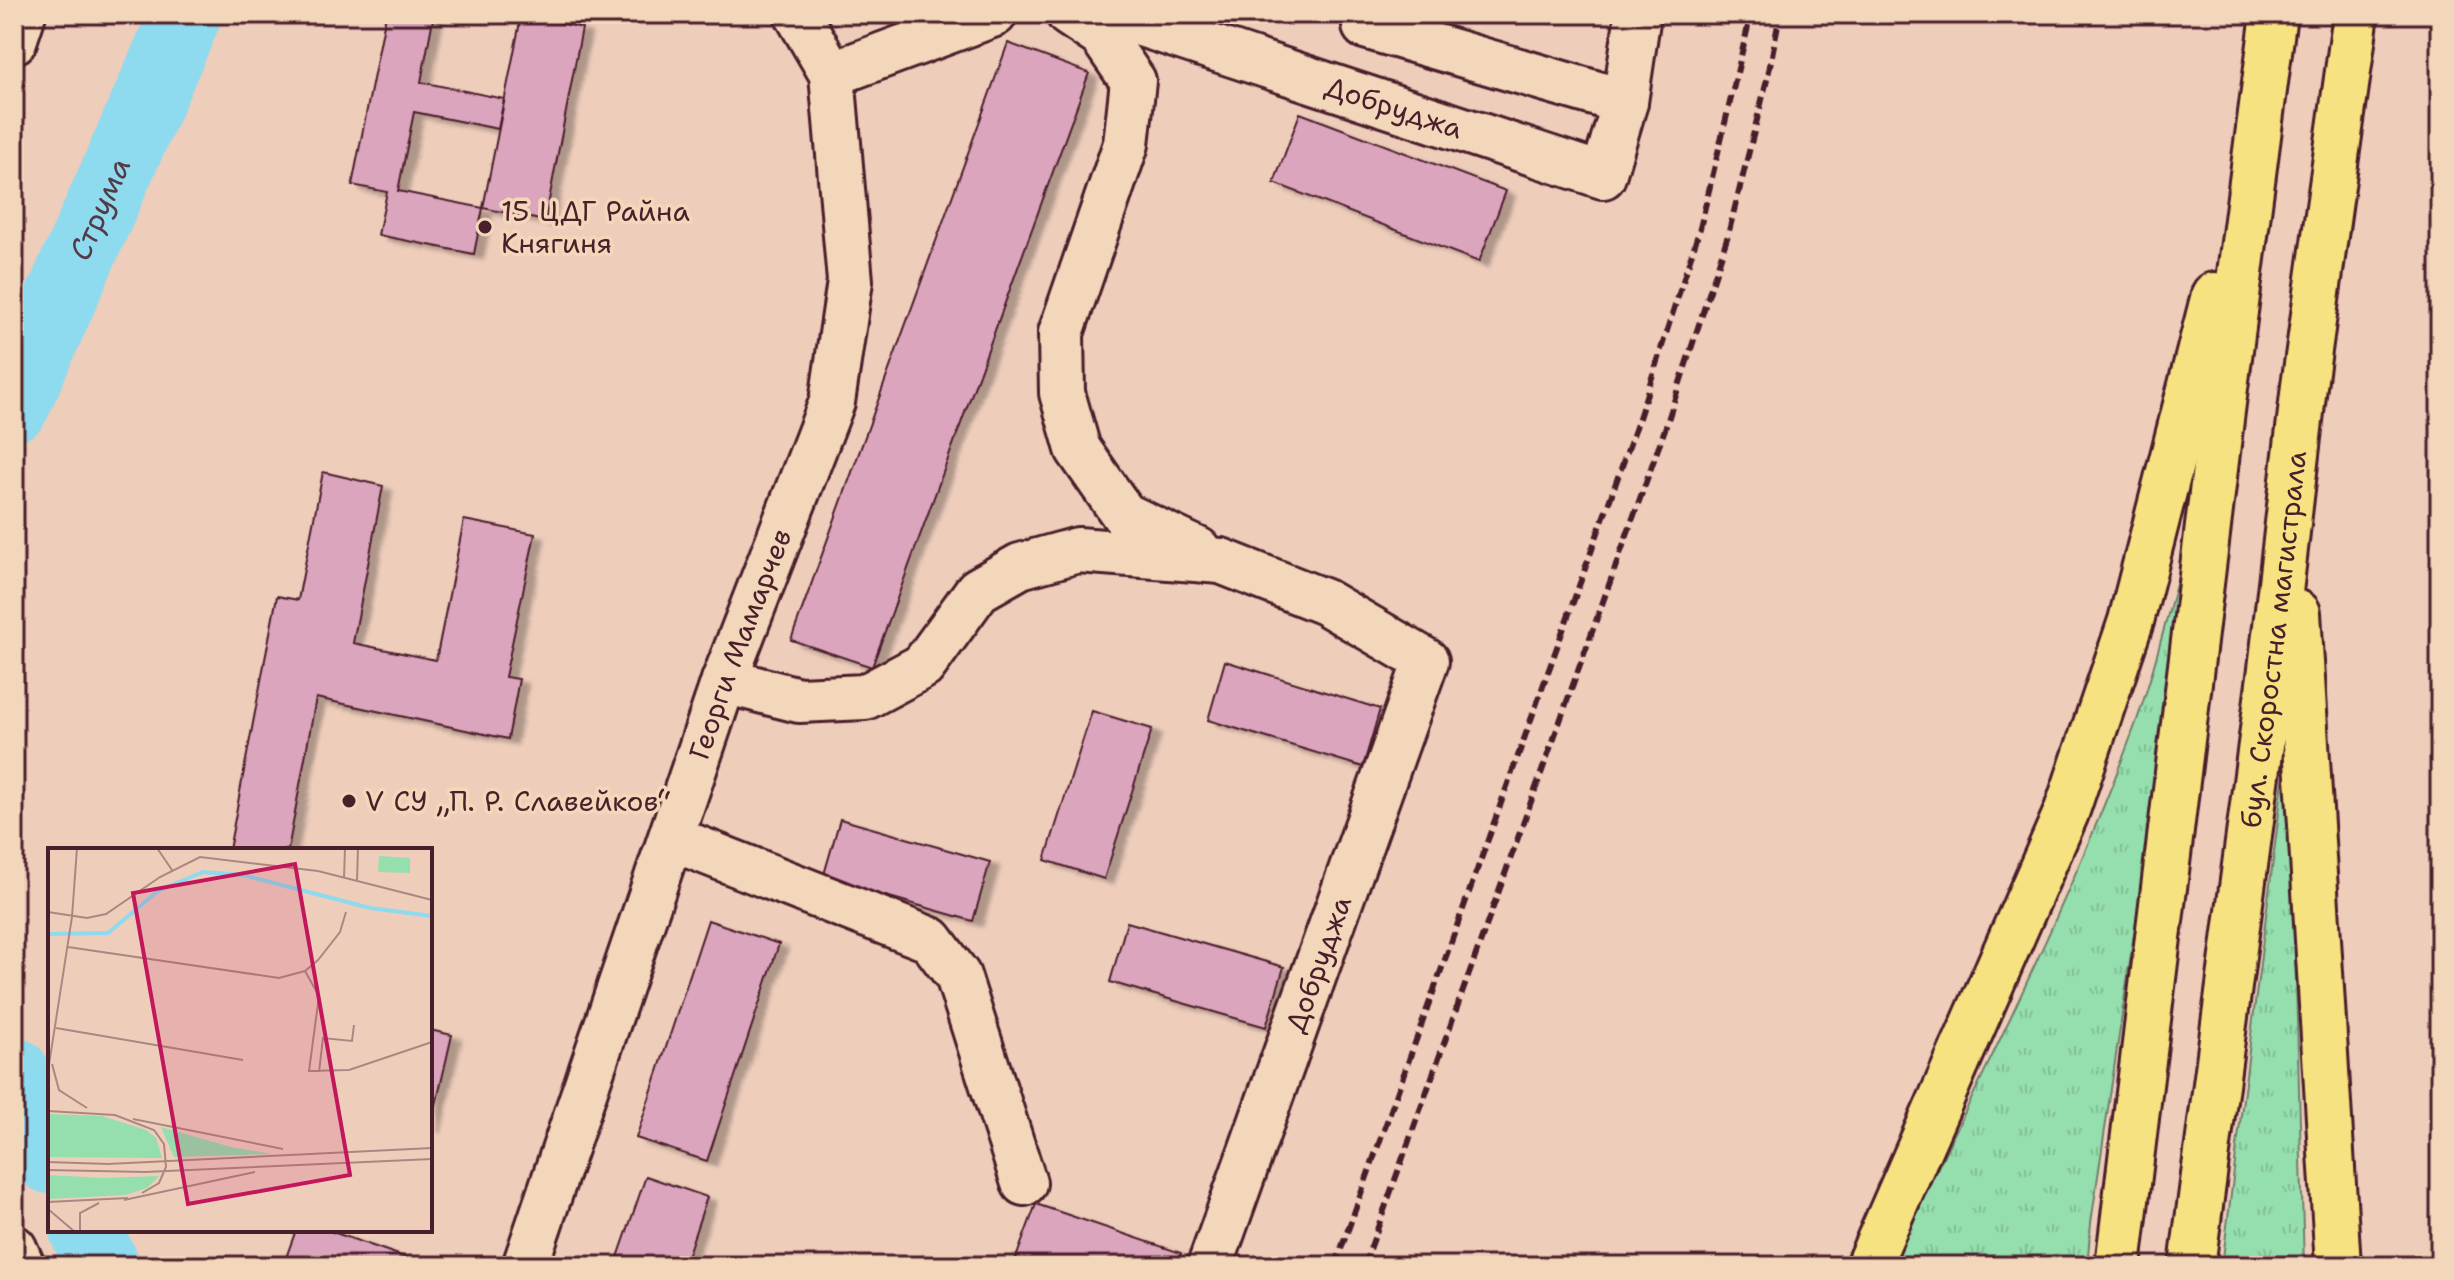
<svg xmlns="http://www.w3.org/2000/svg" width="2454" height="1280" font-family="'Shantell Sans',sans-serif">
<defs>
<pattern id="grass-tufts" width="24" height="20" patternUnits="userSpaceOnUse" patternTransform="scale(2)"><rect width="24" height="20" fill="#95dead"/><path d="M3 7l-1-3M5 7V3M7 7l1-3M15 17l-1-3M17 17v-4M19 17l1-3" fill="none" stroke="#82be95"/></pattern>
<filter id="shadow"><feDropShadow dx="9" dy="5" stdDeviation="2" flood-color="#0004"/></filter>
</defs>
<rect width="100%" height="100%" fill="#eecdbb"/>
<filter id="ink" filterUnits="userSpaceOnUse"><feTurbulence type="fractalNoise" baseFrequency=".0125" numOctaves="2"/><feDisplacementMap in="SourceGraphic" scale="16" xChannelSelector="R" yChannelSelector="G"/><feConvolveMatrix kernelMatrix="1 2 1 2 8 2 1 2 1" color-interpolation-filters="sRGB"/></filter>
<g filter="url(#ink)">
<g fill="url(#grass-tufts)" stroke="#707e6c" stroke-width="2">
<path d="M 2186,562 L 2188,572 L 2091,1223 L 2087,1266 L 1889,1266 C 1976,1091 2064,915 2133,731 C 2152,681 2164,626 2179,574 Z"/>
<polygon points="2289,733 2304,1266 2222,1266"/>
</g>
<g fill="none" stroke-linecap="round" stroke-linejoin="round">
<g stroke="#8edaee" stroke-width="72">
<path id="s1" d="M 14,405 L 186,14"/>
<polyline points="14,1073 50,1158"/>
<polyline points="85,1230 104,1266"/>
</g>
</g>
<g fill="#dba5bd" stroke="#4a1f2b" stroke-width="2" filter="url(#shadow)">
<polygon points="386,14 434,14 421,82 504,99 498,129 414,112 398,191 483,208 474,254 378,235 387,192 352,185"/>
<polygon points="521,17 534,17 582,28 545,221 483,208"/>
<polygon points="1008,43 1089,73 872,667 791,640"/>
<polygon points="1300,113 1506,191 1479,262 1274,183"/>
<polygon points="323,472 383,486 353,643 436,660 464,520 535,534 505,677 519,679 508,739 316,698 288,850 229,850 277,596 298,600"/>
<polygon points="1225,661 1380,709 1363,767 1208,720"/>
<polygon points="1092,711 1152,729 1104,879 1045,860"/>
<polygon points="840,819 990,862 973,921 823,878"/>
<polygon points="708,920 779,944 707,1161 636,1138"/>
<polygon points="1127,922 1284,967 1266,1027 1110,982"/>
<polygon points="430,1030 452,1035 431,1127 430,1127"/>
<polygon points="646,1176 707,1197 684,1266 615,1266"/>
<polygon points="1036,1204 1181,1253 1176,1266 1013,1266"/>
<polygon points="296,1230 327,1230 430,1266 283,1266"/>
</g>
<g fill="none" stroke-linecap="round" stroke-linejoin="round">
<defs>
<g id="minor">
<polyline points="1069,14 1102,36 1133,81 1126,144 1061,333 1062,393 1078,449 1124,515 1198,550"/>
<path id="s2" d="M 1111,14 L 1603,176 L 1625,102 L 1638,14"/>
<polyline points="1369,14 1365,26 1625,102"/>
<polyline points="14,41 23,14"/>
<polyline points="832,74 994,14"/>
<polyline points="724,681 799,700 865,697 923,666 978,590 1020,566 1078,550 1221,561 1325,602 1426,661 1210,1266"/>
<polyline points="671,838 931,940 958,976 1024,1183"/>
<polyline points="14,1248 22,1266"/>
<path id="s3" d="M 525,1266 L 724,681 L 832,402 L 850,281 L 832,74 L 797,14"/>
</g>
<g id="highway">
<polyline points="2298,613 2338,1266"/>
<polyline points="1868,1266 2066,813 2131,621 2214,295"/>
<polyline points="2118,1266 2223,403 2274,14"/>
<path id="s4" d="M 2192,1266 L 2271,669 L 2304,386 L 2356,14"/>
</g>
</defs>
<use href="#minor" stroke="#4a1f2b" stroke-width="50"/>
<use href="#highway" stroke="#4a1f2b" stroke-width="50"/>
<use href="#minor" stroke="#f3d7ba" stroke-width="44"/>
<use href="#highway" stroke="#f7e281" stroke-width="44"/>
<g stroke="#4a1f2b" stroke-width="6" stroke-dasharray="12 6" stroke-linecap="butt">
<polyline points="1335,1266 1637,424 1700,228 1751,14"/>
<polyline points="1364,1266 1665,429 1728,235 1768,76 1780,14"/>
</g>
</g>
</g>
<g fill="#4a1f2b" stroke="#f3d7ba" stroke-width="3">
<circle cx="485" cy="227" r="8"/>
<circle cx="349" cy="801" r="8"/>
</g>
<g text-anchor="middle" stroke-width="7" stroke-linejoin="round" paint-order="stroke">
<g font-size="28" fill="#4a1f2b" stroke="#f3d7ba">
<text dy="10" stroke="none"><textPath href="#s2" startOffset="298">Добруджа</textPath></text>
<text dy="10" stroke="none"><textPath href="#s4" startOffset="632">бул. Скоростна магистрала</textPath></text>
<text dy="10" stroke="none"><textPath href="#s3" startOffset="658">Георги Мамарчев</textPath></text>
<text transform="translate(1318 964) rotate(-70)" y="10">Добруджа</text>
</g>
<g font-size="28" fill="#4a1f2b" stroke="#f3d7ba" text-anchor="start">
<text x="501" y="221">15 ЦДГ Райна<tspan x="501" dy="32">Княгиня</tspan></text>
<text x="365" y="811">V СУ „П. Р. Славейков“</text>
</g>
<g font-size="30" font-style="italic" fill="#543b48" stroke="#f3d7ba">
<text dy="10" stroke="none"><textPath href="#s1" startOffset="214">Струма</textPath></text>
</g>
</g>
<g transform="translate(48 848)">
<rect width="384" height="384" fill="#eecdbb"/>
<path d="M 0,266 L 54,268 L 98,282 L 108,290 L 114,310 L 0,309 ZM 113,279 L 183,299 L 225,306 L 126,309 ZM 0,327 L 55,330 L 111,328 L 99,340 L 77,347 L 0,351 Z" fill="#95dead"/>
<path d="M 331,8 L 362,10 L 362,25 L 330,24 Z" fill="#95dead"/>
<path fill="none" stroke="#8edaee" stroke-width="4" d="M 0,86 L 60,85 L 110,43 L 155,24 L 195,27 L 322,60 L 384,68"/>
<path fill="none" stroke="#ac8781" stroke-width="2" d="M 109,0 L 124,22M 296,30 L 297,0M 309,33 L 310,0M 0,64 L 39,70 L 58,66 L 112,29 L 152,9 L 270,23 L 384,52M 20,99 L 231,130 L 257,123 L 270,112 L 292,84 L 298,64M 257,123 L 271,148 L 261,223 L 301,222 L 384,194M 8,180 L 195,212M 4,216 L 11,242 L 39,260M 0,223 L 24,69 L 29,0M 271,224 L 275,190 L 304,193 L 306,177M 0,263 L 67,267 L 106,282 L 116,296 L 118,319 L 111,335 L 94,345M 85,271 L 235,301M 0,314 L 60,316 L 384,300M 0,322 L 97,324 L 384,311M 76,352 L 207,324M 0,354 L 80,350M 0,361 L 27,384M 32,384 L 32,365 L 51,355"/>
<path fill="#c2185b" fill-opacity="0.15" stroke="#c2185b" stroke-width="4" d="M 247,16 L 302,327 L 140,356 L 85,45 Z"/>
<rect width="384" height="384" fill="none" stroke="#4a1f2b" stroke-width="4"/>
</g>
<rect width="2454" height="1280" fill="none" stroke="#f3d7ba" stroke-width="48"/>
<rect x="24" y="24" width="2406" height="1232" fill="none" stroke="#4a1f2b" stroke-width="3" filter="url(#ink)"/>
</svg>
